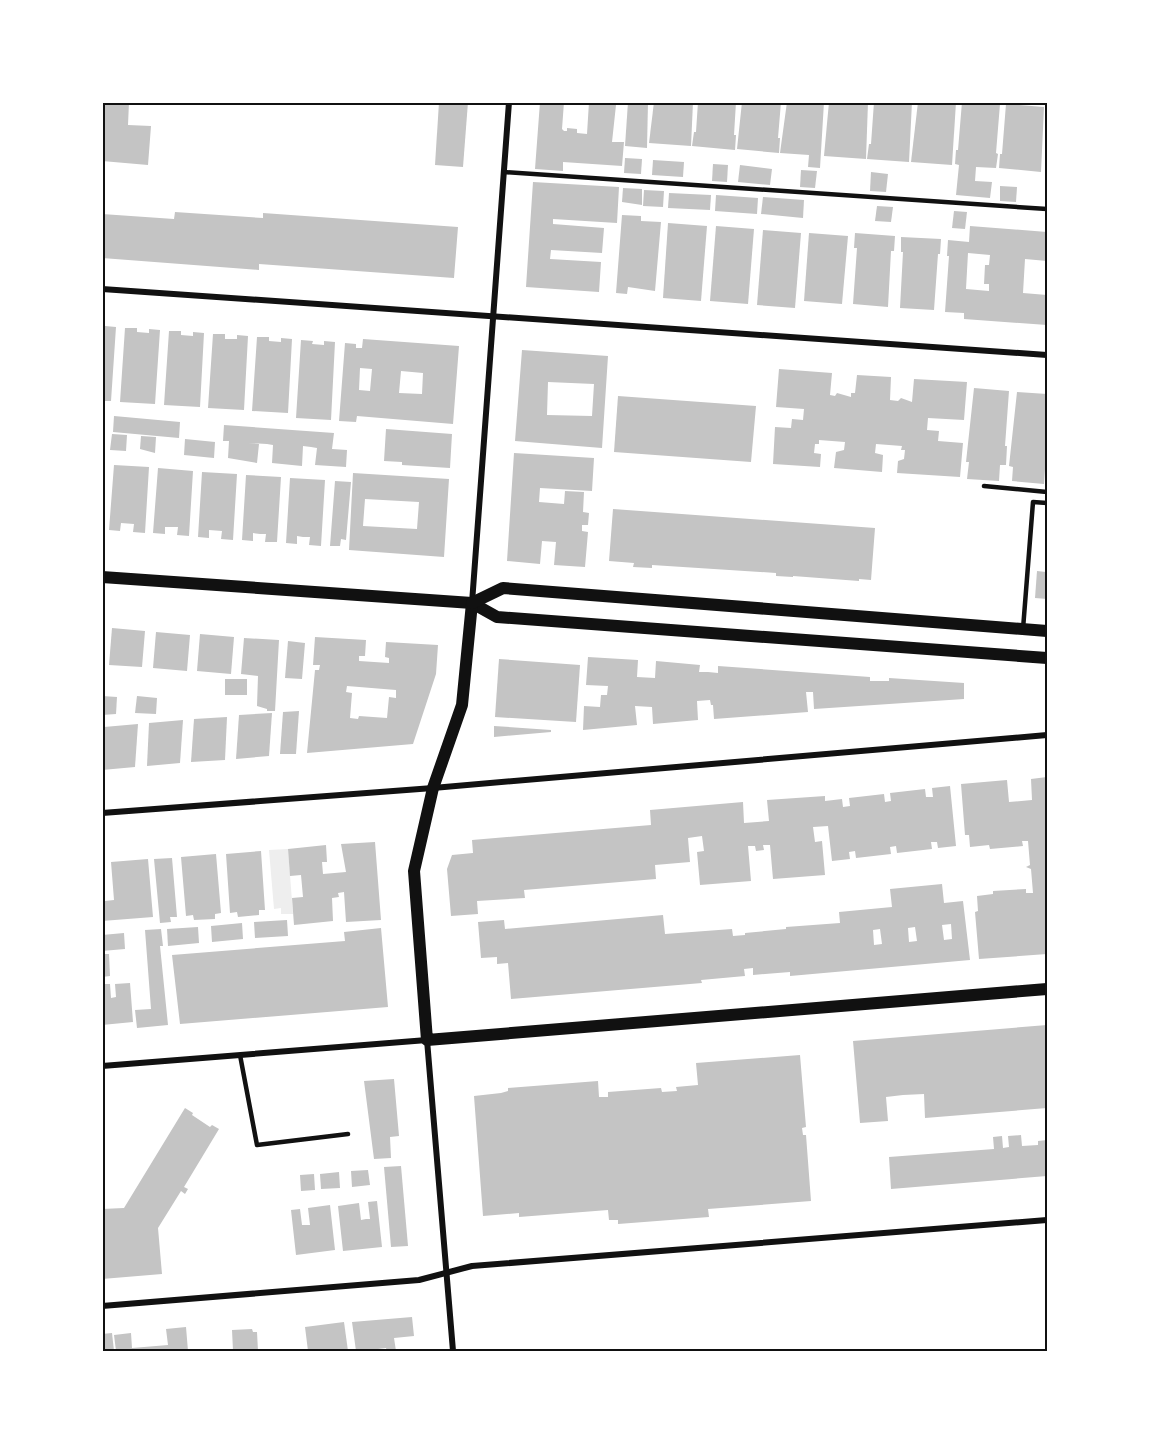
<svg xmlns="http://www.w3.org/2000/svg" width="1149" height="1453" font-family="Quicksand,sans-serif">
<rect width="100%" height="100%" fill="#fff"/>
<polygon fill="#eee" points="288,849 293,914 281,914 281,908 274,909 269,850"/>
<g fill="#c4c4c4" fill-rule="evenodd">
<polygon points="102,102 129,102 128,125 151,126 148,165 102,161"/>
<polygon points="439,102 468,102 463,167 435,165"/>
<polygon points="540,102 564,102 562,129 564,131 567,131 567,128 577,129 577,133 587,134 589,102 613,102 613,105 616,105 612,142 624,142 622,166 563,162 563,171 535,169"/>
<polygon points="628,102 648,102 647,148 625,146"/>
<polygon points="654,102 693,102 691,146 649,143"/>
<polygon points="698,102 736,102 734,135 736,135 735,150 692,146 694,132 696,132"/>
<polygon points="742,102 781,102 778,138 780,138 779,153 737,149"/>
<polygon points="787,102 824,102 820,168 808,167 809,155 780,153"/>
<polygon points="829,102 868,102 866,159 824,156"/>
<polygon points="874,102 912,102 909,162 867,159 869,144 871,144"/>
<polygon points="918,102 956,102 952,165 911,162"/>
<polygon points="962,102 1000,104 996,153 998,154 996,168 976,167 975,181 992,182 990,198 956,195 959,165 955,164 956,150 958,150"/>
<polygon points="1006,104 1044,107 1041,172 999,168 1000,154 1002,154"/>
<polygon points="625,158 642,159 641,174 624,173"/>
<polygon points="653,160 684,162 683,177 652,175"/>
<polygon points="713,164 728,165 727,182 712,181"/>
<polygon points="740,165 772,169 770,185 738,182"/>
<polygon points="801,170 817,171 815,188 800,187"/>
<polygon points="871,172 888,174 886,192 870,191"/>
<polygon points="533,182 619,187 617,223 553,219 553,224 604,228 602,253 551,250 550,259 601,262 599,292 526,287"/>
<polygon points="1000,186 1017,187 1016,202 1000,201"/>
<polygon points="623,188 642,189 642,205 622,202"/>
<polygon points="644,190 664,191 663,207 643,206"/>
<polygon points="669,193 711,195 710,210 668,208"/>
<polygon points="716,195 758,198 757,214 715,211"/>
<polygon points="763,197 804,200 803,218 761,214"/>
<polygon points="877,206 893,207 891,222 875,221"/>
<polygon points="954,211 967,212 965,229 952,228"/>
<polygon points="175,212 263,218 263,213 458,227 454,278 259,264 259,270 102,258 102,214 174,219"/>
<polygon points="622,215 641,216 641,221 661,222 655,291 628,287 627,294 616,293"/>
<polygon points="668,223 707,226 701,301 663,298"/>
<polygon points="716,226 754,229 748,304 710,301"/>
<path d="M 970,226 L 1047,232 L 1047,261 L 1025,259 L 1023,293 L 1047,295 L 1047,325 L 964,319 L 964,313 L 945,312 L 949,256 L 947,256 L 948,240 L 969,242 ZM 968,253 L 990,255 L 989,265 L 985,265 L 984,284 L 989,284 L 989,291 L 966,289 Z"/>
<polygon points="763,230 801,233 795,308 757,305"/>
<polygon points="809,233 848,236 842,304 804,301"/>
<polygon points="855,233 895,236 894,251 891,251 888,307 853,304 857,248 854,248"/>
<polygon points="901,237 941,239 940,254 938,254 934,310 900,308 903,252 901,252"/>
<polygon points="105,326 116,327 111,401 102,401 102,330 104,330"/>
<polygon points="125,328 137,328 137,332 149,333 149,329 160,330 155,404 120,402"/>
<polygon points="169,331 181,331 181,335 193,336 193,332 204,333 200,407 164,405"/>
<polygon points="213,334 225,334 225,339 237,339 237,335 248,336 244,410 208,408"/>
<polygon points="257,337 269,337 269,341 281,342 281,338 292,339 288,413 252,411"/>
<path d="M 363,339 L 459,346 L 453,424 L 357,416 L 356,422 L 339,421 L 345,343 L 356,344 L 356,348 L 362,348 ZM 360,368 L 372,369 L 370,391 L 359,390 ZM 401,371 L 423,373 L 422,394 L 399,393 Z"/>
<polygon points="301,340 313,341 312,344 324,345 324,341 335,342 331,420 296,418"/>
<path d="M 522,350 L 608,356 L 602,448 L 515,441 ZM 548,382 L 594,384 L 592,416 L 547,415 Z"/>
<polygon points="779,369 832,373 830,395 835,396 837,393 851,397 851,393 855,393 857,375 891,377 890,400 898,401 901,398 912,402 914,379 967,382 964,420 928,418 927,430 939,431 938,441 963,443 960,477 897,473 898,461 904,459 905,450 901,450 902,446 876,444 875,453 883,455 882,472 834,468 836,452 844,450 845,442 819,440 819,444 815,444 814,453 821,454 820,467 773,464 775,427 791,428 792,419 803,420 804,409 776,407"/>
<polygon points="974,388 1009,391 1005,446 1007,446 1006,465 1000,465 999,481 967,479 969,462 966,462"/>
<polygon points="1017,392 1047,394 1047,469 1045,469 1044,484 1012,481 1013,467 1009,466"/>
<polygon points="618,396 756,406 751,462 614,452"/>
<polygon points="114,416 180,422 179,438 113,432"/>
<polygon points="224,425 334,433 332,449 347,450 346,467 315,465 317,448 311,447 303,446 302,466 272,463 273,445 267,444 248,443 259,444 257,463 228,458 229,441 223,441"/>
<polygon points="386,429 452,434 450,468 402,465 402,462 384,461"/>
<polygon points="112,434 127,435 126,451 110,450"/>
<polygon points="141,436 156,437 155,453 140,449"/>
<polygon points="185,439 215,442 214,458 184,455"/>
<polygon points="514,453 594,458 592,491 540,488 539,502 564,504 565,491 584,492 583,512 589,513 588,525 582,525 582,531 588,532 585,567 554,565 556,542 542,541 540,564 507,561"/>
<polygon points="114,465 149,467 145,533 133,532 134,524 121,523 120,531 109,530"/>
<polygon points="158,468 193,471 189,536 177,535 178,527 165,527 165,534 153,533"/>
<polygon points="202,472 237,474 233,540 221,539 222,531 209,530 209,538 198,537"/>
<path d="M 353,473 L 449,479 L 444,557 L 349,550 ZM 365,499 L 419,502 L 417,529 L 363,526 Z"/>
<polygon points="246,475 281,477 277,542 265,542 266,534 260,534 253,533 253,541 242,540"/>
<polygon points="290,478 325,480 321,546 309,545 310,537 303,537 297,536 297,544 286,543"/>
<polygon points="335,481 351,482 346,540 341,539 340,546 330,546"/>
<polygon points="613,509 875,528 871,580 859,579 859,581 793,576 793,577 776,576 776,573 652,565 652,568 633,567 634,563 609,561"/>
<polygon points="1037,571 1046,572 1047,599 1035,598"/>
<polygon points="112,628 145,631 142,667 109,665"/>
<polygon points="156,632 190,635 187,671 153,668"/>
<polygon points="200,634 234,637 231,674 197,671"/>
<path d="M 315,637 L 366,640 L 365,656 L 359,656 L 359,661 L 389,663 L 389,658 L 385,657 L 386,642 L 438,645 L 436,674 L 413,744 L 307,753 L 315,670 L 319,670 L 320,665 L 313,665 ZM 347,686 L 396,690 L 396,698 L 389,697 L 387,718 L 359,716 L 358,719 L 350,718 L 352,693 L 346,692 Z"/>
<polygon points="244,638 279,640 275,711 267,711 267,709 257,706 258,676 241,674"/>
<polygon points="288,641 305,643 302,679 285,678"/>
<polygon points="588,657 638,660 637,677 655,678 656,661 700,665 699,672 708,672 718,673 718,666 870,677 870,681 889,681 889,678 964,683 964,699 814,709 813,692 806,692 808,712 714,719 713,705 711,705 710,700 697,701 698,720 653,724 652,707 635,706 637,725 583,730 584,706 600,707 601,695 607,695 608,686 586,685"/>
<polygon points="499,659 580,665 576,722 495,717"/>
<rect x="225" y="679" width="22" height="16"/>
<polygon points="102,696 117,697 116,714 102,715"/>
<polygon points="137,696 157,698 156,714 135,713"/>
<polygon points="299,711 296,754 280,754 283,712"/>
<polygon points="272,713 269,756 236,759 239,715"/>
<polygon points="227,717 225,760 191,762 194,719"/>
<polygon points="183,720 180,763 147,766 149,723"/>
<polygon points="138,724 135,767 102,770 104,727"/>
<polygon points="494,726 551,730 551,732 494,737"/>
<polygon points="1047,777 1047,954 979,959 975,912 978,911 977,896 993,894 993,891 1026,889 1026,893 1033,893 1031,869 1026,867 1030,865 1028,841 1022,841 1023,846 990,849 989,845 970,847 969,835 965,835 961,784 1007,780 1009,802 1032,800 1031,779"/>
<polygon points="950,786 956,846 938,848 937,842 931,842 932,849 897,853 896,846 890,847 891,854 856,858 855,851 849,852 850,859 832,861 828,826 813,827 815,842 822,841 825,875 773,879 770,845 763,845 764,850 756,851 755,846 748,846 751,881 700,885 697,852 704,851 702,836 688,838 690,862 655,865 656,879 524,890 525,898 477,901 478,914 451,916 447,869 452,855 473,853 472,840 651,825 650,810 743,802 744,823 769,821 767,800 825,796 825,801 842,799 843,807 850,806 849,798 884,794 885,802 891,801 890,793 925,789 926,797 933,797 932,788"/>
<polygon points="375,842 381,920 346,922 344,892 338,893 339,897 332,898 333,921 294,925 292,898 303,897 301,875 290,876 288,849 326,845 327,862 322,862 323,874 346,872 341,844"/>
<polygon points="261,851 265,910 259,910 259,915 238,917 237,912 230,913 226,854"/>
<polygon points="216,854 221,913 215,914 215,919 194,920 193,915 186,916 181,857"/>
<polygon points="172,858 177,917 170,917 171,922 160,923 154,859"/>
<polygon points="148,859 153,917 102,921 102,880 104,879 105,901 114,900 111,862"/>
<path d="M 942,884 L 944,903 L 963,901 L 970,960 L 790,976 L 790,972 L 753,975 L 753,968 L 744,969 L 745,976 L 701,980 L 702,983 L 511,999 L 508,963 L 497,964 L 497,957 L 481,958 L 478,922 L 504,920 L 505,929 L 663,915 L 665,934 L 732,929 L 733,936 L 745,935 L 745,933 L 786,929 L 786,927 L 840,923 L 839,912 L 892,907 L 890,889 ZM 951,924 L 952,939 L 944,940 L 942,925 ZM 915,927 L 917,941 L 909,942 L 908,928 ZM 880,929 L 882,944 L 874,945 L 873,930 Z"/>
<polygon points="287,920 288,936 255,938 254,922"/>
<polygon points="242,923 243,939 212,942 211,926"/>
<polygon points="198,927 199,943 168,946 167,929"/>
<polygon points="381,928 388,1007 180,1024 172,955 345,941 344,932"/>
<polygon points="161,929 163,946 160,946 168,1025 137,1028 135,1010 151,1009 145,930"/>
<polygon points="124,933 125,949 102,951 102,935"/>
<polygon points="102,954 109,954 110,976 102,977"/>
<polygon points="130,983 133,1022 102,1025 102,984 110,984 111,998 116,997 115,984"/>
<polygon points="1047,1025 1047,1108 925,1118 924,1094 903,1095 886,1097 888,1121 860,1123 853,1041"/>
<polygon points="800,1055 806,1127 802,1128 803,1135 806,1135 811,1201 708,1209 709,1217 618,1224 618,1220 609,1220 608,1210 519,1217 519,1213 483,1216 474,1096 501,1093 508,1091 508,1088 598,1081 599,1097 608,1097 608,1092 661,1088 662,1092 677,1091 676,1087 698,1085 696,1063"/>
<polygon points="394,1079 399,1136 390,1137 391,1158 374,1159 364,1081"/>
<polygon points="185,1108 193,1113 192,1115 210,1127 212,1125 219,1129 184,1187 188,1189 185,1194 181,1191 158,1228 162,1274 102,1279 102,1209 124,1208"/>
<polygon points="1021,1135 1022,1146 1038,1145 1038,1141 1047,1140 1047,1176 891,1189 889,1157 994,1149 993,1137 1002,1136 1003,1148 1009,1147 1008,1136"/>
<polygon points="401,1166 408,1246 391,1247 384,1167"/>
<polygon points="368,1170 370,1185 352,1187 351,1171"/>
<polygon points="339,1172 340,1188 321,1189 320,1174"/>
<polygon points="314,1174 315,1190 301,1191 300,1175"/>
<polygon points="377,1201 382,1247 343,1251 338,1206 359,1203 361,1220 366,1219 370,1219 368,1202"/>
<polygon points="330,1205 335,1250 296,1255 291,1210 300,1209 302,1225 310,1225 308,1208"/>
<polygon points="412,1317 414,1336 394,1338 396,1351 387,1351 386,1348 378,1349 378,1351 356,1351 352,1322"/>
<polygon points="344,1322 348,1351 308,1351 305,1327"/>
<polygon points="186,1327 188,1351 116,1351 114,1335 131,1333 132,1348 168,1345 166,1329"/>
<polygon points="252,1329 253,1332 257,1332 258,1351 233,1351 232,1330"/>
<polygon points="112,1333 114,1351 102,1351 102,1334"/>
</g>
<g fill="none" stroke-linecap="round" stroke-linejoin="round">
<g stroke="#111" stroke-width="4.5">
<polyline points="504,172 1047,209"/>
<polyline points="984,486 1047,492"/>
<polyline points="1023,629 1033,502 1047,503"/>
<polyline points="240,1055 257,1145 348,1134"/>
</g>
<g stroke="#111" stroke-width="6">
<polyline points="102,289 1047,355"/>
<polyline points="472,603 509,102"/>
<polyline points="102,813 433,788 1047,735"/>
<polyline points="102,1066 427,1040 453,1351"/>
<polyline points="102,1306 419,1280 472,1266 1047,1220"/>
</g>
<g stroke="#111" stroke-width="12">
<polyline points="102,577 472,603 497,617 1047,658"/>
<polyline points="472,603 462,705 433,788 414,871 427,1040 1047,989"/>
<polyline points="472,603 503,588 1047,631"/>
</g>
</g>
<rect width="1149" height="1453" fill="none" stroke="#ffffff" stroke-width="207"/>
<rect x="104" y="104" width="942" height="1246" fill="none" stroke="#111" stroke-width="2"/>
</svg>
